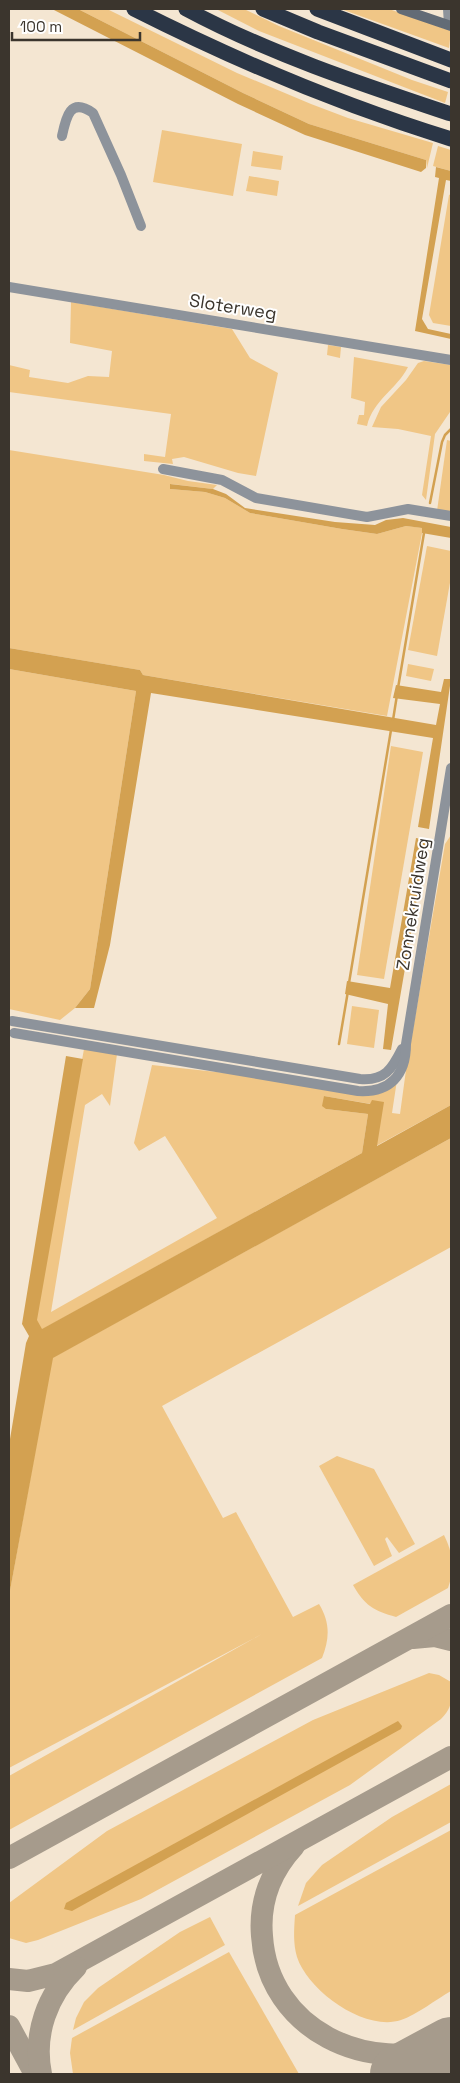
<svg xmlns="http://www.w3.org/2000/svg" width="460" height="2083" font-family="'Space Grotesk',sans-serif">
<rect width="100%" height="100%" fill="#f4e6d2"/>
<g fill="#f0c686">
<polygon points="78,9 107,9 237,73 311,104 348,118 433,143 427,168 426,160 309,124 243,93"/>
<polygon points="216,9 244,9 279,26 412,80 448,92 445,103 259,31"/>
<polygon points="341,9 389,9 451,31 449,48"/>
<polygon points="162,130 242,144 233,196 153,182"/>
<polygon points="438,146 451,150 451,171 433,166"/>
<polygon points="253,151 283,156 281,170 251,166"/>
<polygon points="249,176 279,181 277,196 246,191"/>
<polygon points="451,194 451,326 433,323 429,315 449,195"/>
<polygon points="71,302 232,329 250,358 278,373 256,476 238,473 184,457 172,459 173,464 144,461 144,454 165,457 171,414 9,392 9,365 30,370 29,377 68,383 88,376 109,377 112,351 70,343"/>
<polygon points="328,345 341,347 340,358 327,355"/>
<path d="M 354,357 L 408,367 C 397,389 373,400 367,426 L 357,424 L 359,415 L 364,415 L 365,402 L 351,398 Z"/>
<polygon points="424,361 451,365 450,412 435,434 426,500 422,495 431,436 398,429 372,427 381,407 406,380 418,363"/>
<polygon points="447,440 451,441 451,520 436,518"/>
<polygon points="9,450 164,475 188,481 217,485 213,489 171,484 170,489 205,492 225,498 250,513 342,529 377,534 406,526 423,528 387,716 143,675 140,670 9,648"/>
<polygon points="427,546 451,551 451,577 437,656 408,650"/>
<polygon points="408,664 434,669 431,681 406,676"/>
<polygon points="9,669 136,691 90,989 75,1008 60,1020 9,1009"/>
<polygon points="391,746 423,752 384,979 357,975"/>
<polygon points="451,835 451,1105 376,1146 371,1104 324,1096 326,1109 368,1114 362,1153 32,1335 84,1049 117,1054 110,1106 102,1094 85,1105 51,1312 217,1218 165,1136 139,1151 134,1143 152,1065 244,1075 365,1096 397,1080 392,1113 400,1114 406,1070 445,844"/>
<polygon points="352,1006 379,1010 374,1048 347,1044"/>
<path d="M 451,1138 L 451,1247 L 162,1406 L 223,1518 L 236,1512 L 293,1617 L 319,1604 C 330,1622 330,1638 322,1658 L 9,1830 L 9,1776 L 262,1634 L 9,1768 L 9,1596 L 52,1358 Z"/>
<polygon points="337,1456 374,1469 415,1544 399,1553 387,1537 385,1539 392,1556 374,1566 319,1466"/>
<path d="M 444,1535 C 453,1553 455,1569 448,1588 L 396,1617 C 374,1611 364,1605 353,1585 Z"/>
<path d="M 429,1673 L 439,1675 L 451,1682 C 451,1699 454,1706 441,1719 L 350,1785 L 141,1899 L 38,1940 L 26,1943 L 9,1938 L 9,1903 L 107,1831 L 313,1720 Z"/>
<polygon points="451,1784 451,1822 298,1906 306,1883 322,1865 392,1817"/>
<path d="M 451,1830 L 451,1991 C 437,1999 416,2015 401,2020 C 365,2032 308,1991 297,1957 C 293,1943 294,1930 295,1915 Z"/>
<polygon points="210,1917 225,1945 73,2030 76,2018 84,2002 98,1988 180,1932"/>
<polygon points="229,1952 299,2074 73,2074 70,2053 72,2038"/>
</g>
<g fill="#d3a151">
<polygon points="52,9 78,9 243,93 309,124 426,160 426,168 421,172 305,135 238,104"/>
<polygon points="436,167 451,171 451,181 446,180 422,319 428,329 451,334 451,339 415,331 439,178 435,177"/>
<polygon points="170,484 213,489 226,494 245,508 335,522 375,525 386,520 403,518 451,527 451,538 422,533 422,528 406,526 377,534 342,529 250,513 225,498 205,492 170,489"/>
<polygon points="9,648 140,670 143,675 436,725 440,704 393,698 396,685 441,692 444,679 451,679 429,829 418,827 433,738 151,693 110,945 94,1008 75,1008 90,989 136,691 9,669"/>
<polygon points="416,838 427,840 391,1050 383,1049 388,1004 345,994 347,981 390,988"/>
<polygon points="66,1056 83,1059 37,1320 42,1329 362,1153 368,1114 326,1109 322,1106 324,1096 370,1104 372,1100 384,1102 377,1146 451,1105 451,1138 53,1358 9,1596 9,1445 26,1343 29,1336 22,1324"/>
<polygon points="398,1721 402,1726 401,1729 72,1911 64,1909 66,1903"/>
</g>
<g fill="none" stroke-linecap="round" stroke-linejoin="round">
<g stroke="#d3a151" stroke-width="2.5">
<polyline points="430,503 442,442 445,435 451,429"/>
<polyline points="398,688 424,533"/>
<polyline points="393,720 397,695"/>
<polyline points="349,983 391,730"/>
<polyline points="339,1044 348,991"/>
</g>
<g stroke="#a69b8c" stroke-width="22">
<polyline points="413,1638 435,1636 451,1640"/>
<path d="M 294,1846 C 271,1871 259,1902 262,1936 C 268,2030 369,2077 451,2044"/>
<polyline points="9,1858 451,1615"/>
<polyline points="9,1979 28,1981 56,1974 451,1757"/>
<polyline points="9,2026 35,2074"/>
<path d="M 41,2074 C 33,2034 47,1995 76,1967"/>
</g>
<polyline stroke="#a69b8c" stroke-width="58" points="399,2074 451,2046"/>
<g stroke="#8d939b" stroke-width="10">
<polyline points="448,9 449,25"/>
<path d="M 62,136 C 66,117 70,97 93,113 L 121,175 L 141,226"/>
<polyline points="9,287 451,360"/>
<polyline points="163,469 222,480 256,498 367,517 408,509 451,516"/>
<path d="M 12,1021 L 360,1079 C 385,1081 392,1069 402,1049"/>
<path d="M 14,1033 L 358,1091 C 390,1093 406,1075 406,1044 L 451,768"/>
</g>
<polyline stroke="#626b76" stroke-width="10" points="401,9 451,26"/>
<g stroke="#2b3646" stroke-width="15">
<path d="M 134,9 C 237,61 341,105 451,139"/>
<path d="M 186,9 C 270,54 361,84 451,114"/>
<polyline points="263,9 318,32 451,81"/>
<polyline points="317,9 451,60"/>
</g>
</g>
<g text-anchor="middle" stroke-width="4" stroke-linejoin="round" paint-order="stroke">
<g font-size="18" fill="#3b352d" stroke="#fff">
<text transform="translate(233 307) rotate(9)" y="6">Sloterweg</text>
<text transform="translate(413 904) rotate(-81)" y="6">Zonnekruidweg</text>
</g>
</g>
<rect width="460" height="2083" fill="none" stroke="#3b352d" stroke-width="20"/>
<path d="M12 32v8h128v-8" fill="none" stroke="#3b352d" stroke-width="2.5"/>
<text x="20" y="32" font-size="15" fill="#3b352d" stroke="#ffffff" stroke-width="4" paint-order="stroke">100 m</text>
</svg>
